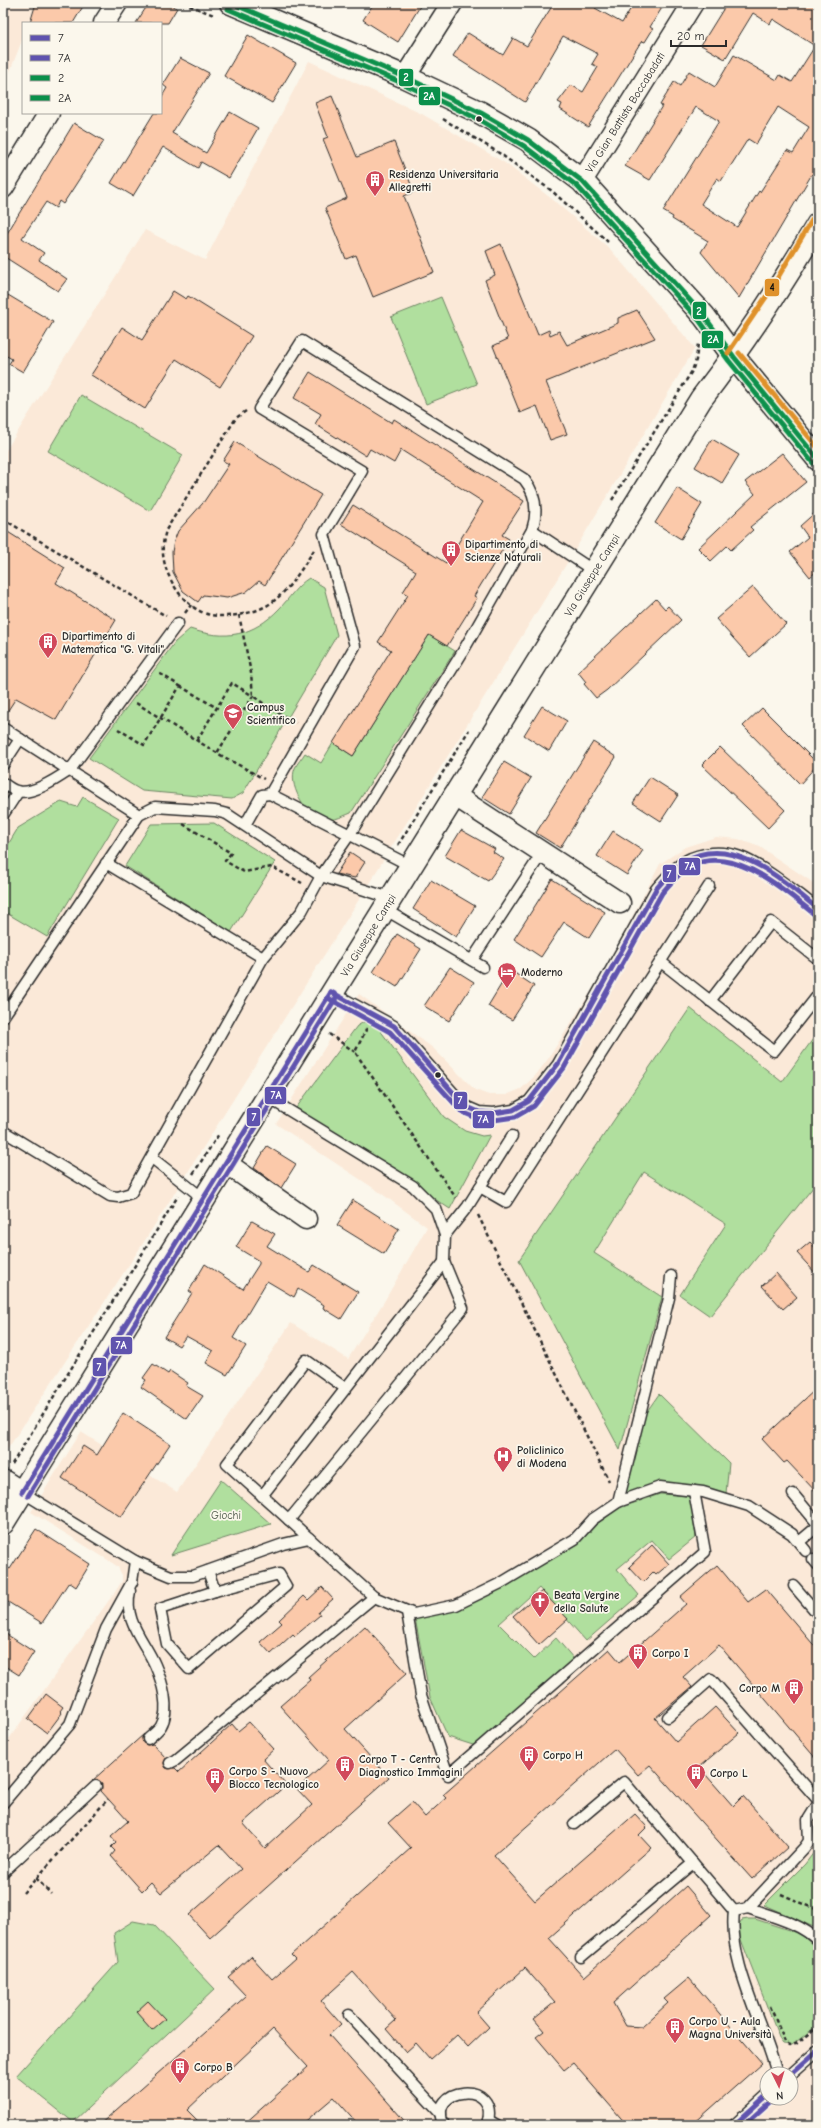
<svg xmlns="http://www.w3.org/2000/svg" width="821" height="2128" font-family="'Comic Neue',sans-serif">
<rect width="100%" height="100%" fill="#fbf7ec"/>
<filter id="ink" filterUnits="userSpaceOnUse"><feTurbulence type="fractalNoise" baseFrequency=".025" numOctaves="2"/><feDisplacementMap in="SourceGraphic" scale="8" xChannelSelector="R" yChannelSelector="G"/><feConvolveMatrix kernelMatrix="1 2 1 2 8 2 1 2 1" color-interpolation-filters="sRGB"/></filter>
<g filter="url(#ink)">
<g fill="#fbe9d8" fill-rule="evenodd">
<polygon points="3,3 36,3 29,23 23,23 23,38 3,89"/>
<polygon points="309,61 422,114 505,163 552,199 610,249 695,348 572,555 355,906 142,1245 3,1456 3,455 145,230 205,260"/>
<path d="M 716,837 L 738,839 L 760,847 L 818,886 L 818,2125 L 3,2125 L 3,1747 L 115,1592 L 122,1581 L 122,1575 L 118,1567 L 108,1560 L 31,1512 L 81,1432 L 177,1492 L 291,1323 L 348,1359 L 385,1300 L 427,1227 L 378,1191 L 276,1124 L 359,994 L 433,1048 L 475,1090 L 489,1095 L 506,1095 L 521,1089 L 535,1076 L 548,1059 L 604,971 L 660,864 L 685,847 ZM 767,2074 L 791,2074 L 791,2098 L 767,2098 Z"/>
</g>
<g fill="#b0df9e" stroke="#6e8564">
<polygon points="441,297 477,384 426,404 391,317"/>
<polygon points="81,395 183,455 150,511 48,451"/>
<path d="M 309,578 L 324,587 L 337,635 L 243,793 L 232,799 L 142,791 L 89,758 L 175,642 L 190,629 C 226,641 253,636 279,609 C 290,598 296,586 309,578 Z"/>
<path d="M 429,635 L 455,651 L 351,813 C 341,817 330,823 319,818 C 304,811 288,785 295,768 C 297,763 302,758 305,753 L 321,763 L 333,743 L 353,756 Z"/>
<polygon points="83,797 119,818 47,937 3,911 3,853 18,828 61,802 77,807"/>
<polygon points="214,823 275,862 231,932 125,866 151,824"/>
<polygon points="690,1008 782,1082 818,1032 818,1181 710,1316 680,1295 726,1224 644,1172 594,1253 662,1297 620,1450 519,1260"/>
<polygon points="364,1022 371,1023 377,1026 444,1117 465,1131 482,1136 490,1135 450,1209 296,1108 357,1026"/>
<polygon points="659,1394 729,1463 726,1493 659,1482 623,1495 643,1417"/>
<polygon points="221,1480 271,1524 171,1555"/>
<polygon points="660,1494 690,1496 696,1537 669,1559 652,1540 617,1569 639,1595 586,1641 539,1588 499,1624 534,1659 556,1638 574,1659 476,1746 448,1737 430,1697 415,1618 458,1610 504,1587 578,1544 597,1524 619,1508"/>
<polygon points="818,1847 818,1929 764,1905 805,1864"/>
<polygon points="748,1919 755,1919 801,1934 818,1950 818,2025 792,2045 783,2044 780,2040 740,1937 739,1924 742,1920"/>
<polygon points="133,1921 154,1925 215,1989 73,2122 16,2076 118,1962 114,1933"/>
</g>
<g fill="#fbc9aa" stroke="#2b2b2b" fill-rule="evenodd">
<polygon points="36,3 85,3 73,23 30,23"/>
<polygon points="149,3 166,3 177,8 168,23 136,23"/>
<polygon points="374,3 422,3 398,42 363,20"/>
<polygon points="554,3 598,3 595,8 622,23 634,3 665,3 650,27 653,29 645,42 642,41 639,45 588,127 560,109 562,104 558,102 571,85 583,92 598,67 592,64 598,54 563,36 525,102 453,56 468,33 503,55 513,38 527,46"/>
<path d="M 727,3 L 818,3 L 818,177 L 812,174 L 739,298 L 701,252 L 708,241 L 672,219 L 673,217 L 663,211 L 719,121 L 696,107 L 650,180 L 625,166 L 662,106 L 660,105 L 674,82 L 680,86 L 689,71 L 715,87 L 734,55 L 777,80 L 780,75 L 792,82 L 815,46 L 773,19 L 770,24 L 753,13 L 725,59 L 701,45 ZM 778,107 L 809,127 L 793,153 L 787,150 L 760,192 L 759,191 L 737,227 L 701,204 L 717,178 L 721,181 L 748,139 L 756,144 Z"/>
<polygon points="248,35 296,63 272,103 224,76"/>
<polygon points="180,58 209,73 172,133 206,153 230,112 258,128 229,178 201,162 198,168 163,147 133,196 111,183 154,113 161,113 161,98 167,88 163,85"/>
<polygon points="332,96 357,157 394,142 414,192 404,196 434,272 373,297 356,255 346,259 325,208 347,198 323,139 328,137 315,103"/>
<polygon points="74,123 104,141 63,204 59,201 56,208 46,202 22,238 44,253 39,260 67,279 58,291 3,256 3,240"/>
<polygon points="501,244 538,335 549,330 550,335 559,331 567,345 618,323 618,318 637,310 655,338 546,382 567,434 550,440 537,406 520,413 493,346 508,339 485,280 495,275 486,251"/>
<polygon points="173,291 186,299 188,296 252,336 220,387 176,359 145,409 91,375 122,327 142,340"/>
<polygon points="8,295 53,322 23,372 9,364 12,359 3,354 3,303"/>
<polygon points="310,372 392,423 394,419 524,501 502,535 509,539 474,596 477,598 447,646 429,635 353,756 333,743 391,650 378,642 408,595 403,592 416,571 341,524 353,505 446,563 483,502 401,450 394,463 370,449 366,456 315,424 321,414 294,398"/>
<polygon points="712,439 739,455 722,483 695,467"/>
<polygon points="235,442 321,495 265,585 259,581 246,592 227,598 203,595 198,602 183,591 173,572 172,552 174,541 178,531 203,503 229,464 223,461"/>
<polygon points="782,453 806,482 750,527 753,530 731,550 727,546 711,561 698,548 755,494 745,482"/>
<polygon points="677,488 702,504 681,539 655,523"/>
<polygon points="818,510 818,570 810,577 790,552 808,537 800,526"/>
<polygon points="3,529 65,568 56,583 116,620 56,720 16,698 3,718"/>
<polygon points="753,587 786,624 750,657 716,619"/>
<polygon points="656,599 665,609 668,606 681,620 607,690 596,698 584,684 586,682 578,672"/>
<polygon points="542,706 567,721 549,751 524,735"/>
<polygon points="762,708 818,764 800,784 743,726"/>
<polygon points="593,742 616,757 560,848 536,833"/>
<polygon points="720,747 785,810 768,828 702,765"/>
<polygon points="504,762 531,778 509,814 482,797"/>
<polygon points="650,777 678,795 661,821 633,803"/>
<polygon points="461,830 495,849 493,852 504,859 488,881 445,856"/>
<polygon points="613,831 643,850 627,875 597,856"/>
<polygon points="350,852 365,862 355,878 336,874"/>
<polygon points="552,879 605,912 589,938 564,922 541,957 514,939"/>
<polygon points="431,880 475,906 456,937 413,909"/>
<polygon points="397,934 421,949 397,987 373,972"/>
<polygon points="450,967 474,982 449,1021 424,1006"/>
<polygon points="510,970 534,986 512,1020 488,1006"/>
<polygon points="267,1146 296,1164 281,1188 254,1168"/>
<polygon points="353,1200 399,1229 384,1254 337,1225"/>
<polygon points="252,1221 275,1234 267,1246 309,1272 314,1265 358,1292 341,1319 323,1308 324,1305 298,1289 294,1297 267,1281 233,1338 246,1346 227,1375 206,1363 213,1351 186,1336 179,1346 164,1337 192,1293 189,1291 205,1264 243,1289 259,1264 259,1261 236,1247"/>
<polygon points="810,1242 818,1251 818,1276 797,1253"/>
<polygon points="776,1273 797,1297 783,1309 762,1286"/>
<polygon points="153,1364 168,1374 170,1371 188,1383 186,1386 203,1396 187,1419 141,1387 146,1380 143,1378"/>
<polygon points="818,1387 818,1494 787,1461 784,1463 762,1439"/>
<polygon points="123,1413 170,1444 121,1517 62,1478 83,1446 97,1455"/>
<polygon points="36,1529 90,1564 76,1587 69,1582 42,1623 3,1599 3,1564 10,1569"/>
<polygon points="652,1545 669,1564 656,1575 653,1572 643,1582 629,1567"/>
<polygon points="717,1565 748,1602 766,1589 818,1650 818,1761 719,1645 683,1677 692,1687 655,1718 676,1742 715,1707 739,1733 699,1767 733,1806 743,1796 788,1847 752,1879 650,1765 638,1775 615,1749 494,1855 535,1901 635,1814 647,1827 639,1835 651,1848 549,1938 584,1977 686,1886 711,1915 613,2003 626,2026 642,2027 668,2003 664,1999 689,1978 762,2063 692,2125 627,2125 573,2063 564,2070 536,2037 544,2031 534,2019 555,2002 525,1968 476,2012 489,2027 468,2047 457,2035 430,2059 416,2043 406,2052 386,2029 396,2020 353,1972 321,2001 341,2024 329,2035 408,2125 359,2125 334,2097 301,2125 243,2125 308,2067 273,2029 187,2110 202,2125 99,2125 246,1996 228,1977 237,1969 251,1956 272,1979 295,1959 291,1955 411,1848 388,1823 412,1802 425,1817 446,1798 443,1795 609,1649 620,1662 686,1604 680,1597"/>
<polygon points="322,1587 333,1599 318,1612 320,1615 295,1636 293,1634 271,1654 260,1642 282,1623 279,1620 304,1596 308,1600"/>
<polygon points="542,1591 568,1619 539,1645 513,1616"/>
<polygon points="365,1626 407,1673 345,1729 389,1778 210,1938 189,1915 241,1869 219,1845 161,1893 151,1882 142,1891 111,1856 115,1851 111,1847 116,1842 111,1836 128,1821 101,1791 102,1788 101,1782 98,1780 92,1781 144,1734 142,1738 143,1743 147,1745 153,1744 166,1758 164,1763 166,1768 175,1768 179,1772 232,1724 238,1731 249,1722 274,1749 263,1759 286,1785 243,1823 265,1848 312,1805 297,1789 329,1760 280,1706 310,1680 308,1677"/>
<polygon points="3,1632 34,1652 19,1675 3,1665"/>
<polygon points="46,1694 63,1707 60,1711 62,1713 47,1733 28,1719"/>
<polygon points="148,2001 165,2019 152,2030 136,2012"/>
</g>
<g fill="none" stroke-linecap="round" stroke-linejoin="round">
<defs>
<g id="lane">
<polyline points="532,530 594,571"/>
<polyline points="3,728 139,815"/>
<polyline points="3,765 20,739"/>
<path d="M 3,783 C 7,786 12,790 17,791 C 32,796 58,778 70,770 L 178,623"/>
<polyline points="3,815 18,792"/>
<polyline points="245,825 262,795 270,794 411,866"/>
<polyline points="106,863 263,958"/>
<polyline points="384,909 483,967"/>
<polyline points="472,960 542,853"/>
<polyline points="661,962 774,1051 818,995"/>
<path d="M 331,992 L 394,1026 L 465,1106 L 479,1112 L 494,1113 L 513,1110 L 529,1101 L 558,1064 L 656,889 C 666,878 677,864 691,858 C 728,844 752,860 781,881 C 794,890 806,899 818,909"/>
<polyline points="710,1001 771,922 818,959"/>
<polyline points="3,1017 139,815 155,807 215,811 227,814 321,876 390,898"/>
<polyline points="267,1097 413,1186 436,1209 445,1235 444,1262 463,1308 289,1520"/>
<path d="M 3,1131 L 110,1196 L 118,1197 L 131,1193 L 263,958 L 302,911 L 321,876 L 350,834 L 462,653 L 532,530 C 538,512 536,494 524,479 L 302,341 L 259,409 L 362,471 L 324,534 L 355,646 L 270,794"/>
<polyline points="152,1158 204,1199"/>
<polyline points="480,1187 506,1202 709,886"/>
<polyline points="445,1235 468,1206 512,1136"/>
<polyline points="793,1494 818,1524"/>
<polyline points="262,1496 444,1262"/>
<polyline points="618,1502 669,1298 671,1276"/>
<polyline points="309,1538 227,1464 306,1360 345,1388"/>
<polyline points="799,1542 818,1526"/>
<polyline points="813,1559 818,1565"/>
<polyline points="135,1561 171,1576 193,1576 283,1544 309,1538 374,1597 414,1614 456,1605 501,1583 575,1539 593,1519 618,1502 660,1487 703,1492 749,1506 792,1534 806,1551"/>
<polyline points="208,1571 215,1591"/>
<polygon points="279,1574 286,1586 189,1669 167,1644 160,1609 215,1591"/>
<polyline points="794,1586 818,1614"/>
<path d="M 130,1591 C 123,1621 144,1640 155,1665 C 162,1681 171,1709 161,1726 C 158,1731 152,1735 148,1739"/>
<polyline points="407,1612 421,1695 448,1775 705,1552 694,1491"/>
<polyline points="668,1717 711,1679 818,1800"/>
<polyline points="170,1763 176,1760 374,1597"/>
<polyline points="3,1803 70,1724 106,1629 132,1582 135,1561 22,1492"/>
<polyline points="574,1824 624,1782 734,1911"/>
<polyline points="3,1872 96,1786"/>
<path d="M 748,1908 C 771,1916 801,1923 818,1941"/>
<polyline points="581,1957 693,1863"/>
<polyline points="349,2015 441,2114"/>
<path d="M 777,2074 C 764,2024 728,1963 734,1911 L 748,1908 L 804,1848 L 809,1841 L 808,1820 L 818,1804"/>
<polyline points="791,2074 818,2050"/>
<polyline points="743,2116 751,2125"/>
<polyline points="488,2120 497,2125"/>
<path d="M 444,2125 C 424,2087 502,2077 487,2125"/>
<polyline points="734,2125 767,2095"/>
</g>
<g id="street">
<polyline points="104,23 117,3"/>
<polyline points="405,77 452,3"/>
<path id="s1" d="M 582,181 L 693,3"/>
<polyline points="3,188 49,113"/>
<polyline points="454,795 620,903"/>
<polyline points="226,1163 306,1219"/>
<polyline points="3,1480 22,1492"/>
</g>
<g id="secondary">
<polyline points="231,3 405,77 481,113 528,140 582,181 704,316 734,357 818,459"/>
<path id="s2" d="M 3,1523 L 701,399 C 744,343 782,285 818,224"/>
</g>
</defs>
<use href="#lane" stroke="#2b2b2b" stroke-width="13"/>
<use href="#street" stroke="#2b2b2b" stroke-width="23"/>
<use href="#secondary" stroke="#2b2b2b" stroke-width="25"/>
<g stroke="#2b2b2b" stroke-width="2.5" stroke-dasharray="4 3" stroke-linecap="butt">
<polyline points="183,3 214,15"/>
<polyline points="443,119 499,153 552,191 608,242"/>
<path d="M 246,411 L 236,418 L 166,530 C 164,538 162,545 163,554 C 165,578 185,610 211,615 C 223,617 236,616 247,613 C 257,611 268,606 275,600 C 291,587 303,567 314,550"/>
<polyline points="612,500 692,371 696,360 698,343"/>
<polyline points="3,519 166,616"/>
<polyline points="185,613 191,605"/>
<polyline points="239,615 251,673 253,696 267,706 296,723"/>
<polyline points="180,686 217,708"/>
<polyline points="136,703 217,753 264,779"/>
<polyline points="118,729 144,745 180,686 159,673"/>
<polyline points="197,740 232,683 253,696 217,753"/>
<polyline points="183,824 231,853 225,861 244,872 272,867 302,883"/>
<polyline points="398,845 469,730"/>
<polyline points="367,1028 355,1052 456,1198"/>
<polyline points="329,1034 355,1052"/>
<polyline points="193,1174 219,1134"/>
<polyline points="478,1215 609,1481"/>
<polyline points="12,1464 178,1196"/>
<polyline points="36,1878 51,1894"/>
<polyline points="23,1893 108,1799"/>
<polyline points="781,1894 818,1910"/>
<polyline points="770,2006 785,2042 790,2045 796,2044 818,2026"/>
</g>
<use href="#lane" stroke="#fbf7ec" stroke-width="10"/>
<use href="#street" stroke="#fbf7ec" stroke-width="20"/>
<use href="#secondary" stroke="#fbf7ec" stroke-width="22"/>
<defs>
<g id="bus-1">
<path d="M 331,992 L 394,1026 L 465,1106 L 479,1112 L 494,1113 L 513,1110 L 529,1101 L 558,1064 L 656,889 C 665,879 673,868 685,861 C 731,833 784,881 818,909"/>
<polyline points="22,1492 331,992"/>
<polyline points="791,2074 818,2050"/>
<polyline points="734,2125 767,2095"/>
</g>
<g id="bus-2">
<path d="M 328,998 L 390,1032 L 462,1112 L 479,1119 L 494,1120 L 515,1117 L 534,1106 L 564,1068 L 662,893 C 671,883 679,872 691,866 C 733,844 783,889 814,914"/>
<polyline points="28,1496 337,996"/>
<polyline points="744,2125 772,2100"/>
</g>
<polyline id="bus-3" points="231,3 405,77 481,113 528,140 582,181 704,316 734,357 818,459"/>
<polyline id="bus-4" points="228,9 402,83 478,119 524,146 577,186 699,320 729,361 813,463"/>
<g id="bus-5">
<polyline points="728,353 768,294 812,220"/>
<polyline points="739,353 818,448"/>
</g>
</defs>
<use href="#bus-1" stroke="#fbf7ec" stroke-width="8"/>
<use href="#bus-2" stroke="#fbf7ec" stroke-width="8"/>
<use href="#bus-3" stroke="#fbf7ec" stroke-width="8"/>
<use href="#bus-4" stroke="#fbf7ec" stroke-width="8"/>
<use href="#bus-5" stroke="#fbf7ec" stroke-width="8"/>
<use href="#bus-1" stroke="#5f53ae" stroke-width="5"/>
<use href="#bus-2" stroke="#5f53ae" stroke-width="5"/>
<use href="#bus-3" stroke="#0a904b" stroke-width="5"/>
<use href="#bus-4" stroke="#0a904b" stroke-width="5"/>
<use href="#bus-5" stroke="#df912b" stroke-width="5"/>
</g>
</g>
<defs>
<symbol id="building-pin" viewBox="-11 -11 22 30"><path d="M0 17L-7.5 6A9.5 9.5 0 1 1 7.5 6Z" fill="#d1495b" stroke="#fbf7ec"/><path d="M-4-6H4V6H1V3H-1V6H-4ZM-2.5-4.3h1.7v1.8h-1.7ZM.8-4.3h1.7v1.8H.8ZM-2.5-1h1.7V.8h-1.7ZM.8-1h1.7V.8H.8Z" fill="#fff"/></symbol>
<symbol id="university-pin" viewBox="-11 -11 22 30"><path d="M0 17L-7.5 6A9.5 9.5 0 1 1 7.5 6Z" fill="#d1495b" stroke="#fbf7ec"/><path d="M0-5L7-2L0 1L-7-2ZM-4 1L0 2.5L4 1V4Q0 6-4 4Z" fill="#fff"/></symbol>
<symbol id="hotel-pin" viewBox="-11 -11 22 30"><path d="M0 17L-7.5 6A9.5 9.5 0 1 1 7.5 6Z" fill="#d1495b" stroke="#fbf7ec"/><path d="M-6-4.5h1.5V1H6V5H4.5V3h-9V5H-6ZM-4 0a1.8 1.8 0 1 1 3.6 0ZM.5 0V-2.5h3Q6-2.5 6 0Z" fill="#fff"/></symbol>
<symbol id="hospital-pin" viewBox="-11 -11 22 30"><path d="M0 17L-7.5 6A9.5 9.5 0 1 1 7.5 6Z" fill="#d1495b" stroke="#fbf7ec"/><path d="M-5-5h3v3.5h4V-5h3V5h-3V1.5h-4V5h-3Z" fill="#fff"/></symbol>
<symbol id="church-pin" viewBox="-11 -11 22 30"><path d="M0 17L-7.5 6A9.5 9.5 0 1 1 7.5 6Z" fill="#d1495b" stroke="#fbf7ec"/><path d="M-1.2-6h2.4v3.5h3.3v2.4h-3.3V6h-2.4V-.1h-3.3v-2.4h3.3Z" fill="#fff"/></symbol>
</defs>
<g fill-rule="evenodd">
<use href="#building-pin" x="364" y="169" width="22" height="30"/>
<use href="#building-pin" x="440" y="539" width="22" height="30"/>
<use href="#building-pin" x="37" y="631" width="22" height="30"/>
<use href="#university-pin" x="222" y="702" width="22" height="30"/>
<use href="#hotel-pin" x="496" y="961" width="22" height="30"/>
<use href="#hospital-pin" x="492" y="1445" width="22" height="30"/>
<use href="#church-pin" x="529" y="1590" width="22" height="30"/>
<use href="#building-pin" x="627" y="1642" width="22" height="30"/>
<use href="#building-pin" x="783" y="1677" width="22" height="30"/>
<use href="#building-pin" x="518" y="1744" width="22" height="30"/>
<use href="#building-pin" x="334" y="1754" width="22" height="30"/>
<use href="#building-pin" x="685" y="1762" width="22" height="30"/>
<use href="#building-pin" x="204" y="1766" width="22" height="30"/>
<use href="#building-pin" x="664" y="2016" width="22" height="30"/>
<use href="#building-pin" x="169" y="2056" width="22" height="30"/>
</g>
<g fill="#2b2b2b" stroke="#fbf7ec" stroke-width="1.5">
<circle cx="479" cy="119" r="3.5"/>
<circle cx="438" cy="1075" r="3.5"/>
</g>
<g text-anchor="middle" stroke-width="3.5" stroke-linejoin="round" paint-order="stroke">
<g font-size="11" fill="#2b2b2b" stroke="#fbf7ec">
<text dy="4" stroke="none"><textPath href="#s1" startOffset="81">Via Gian Battista Boccabadati</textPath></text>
<text dy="4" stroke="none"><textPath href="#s2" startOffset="1116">Via Giuseppe Campi</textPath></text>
<text dy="4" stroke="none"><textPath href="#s2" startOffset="692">Via Giuseppe Campi</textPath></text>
</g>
<g font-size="11" font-weight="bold" fill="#2b2b2b" stroke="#fbf7ec" text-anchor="start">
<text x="389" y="178">Residenza Universitaria<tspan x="389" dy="13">Allegretti</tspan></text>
<text x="465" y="548">Dipartimento di<tspan x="465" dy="13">Scienze Naturali</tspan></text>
<text x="62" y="640">Dipartimento di<tspan x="62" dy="13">Matematica "G. Vitali"</tspan></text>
<text x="247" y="711">Campus<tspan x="247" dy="13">Scientifico</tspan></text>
<text x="521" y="976">Moderno</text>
<text x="517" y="1454">Policlinico<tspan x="517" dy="13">di Modena</tspan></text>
<text x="554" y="1599">Beata Vergine<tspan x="554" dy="13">della Salute</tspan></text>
<text x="652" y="1657">Corpo I</text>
<text x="780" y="1692" text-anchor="end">Corpo M</text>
<text x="543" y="1759">Corpo H</text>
<text x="359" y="1763">Corpo T - Centro<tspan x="359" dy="13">Diagnostico Immagini</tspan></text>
<text x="229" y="1775">Corpo S - Nuovo<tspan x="229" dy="13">Blocco Tecnologico</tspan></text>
<text x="710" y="1777">Corpo L</text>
<text x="689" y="2025">Corpo U - Aula<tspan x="689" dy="13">Magna Università</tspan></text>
<text x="194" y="2071">Corpo B</text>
</g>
<g font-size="11" fill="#4c5848" stroke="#fbf7ec">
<text x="226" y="1519">Giochi</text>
</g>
</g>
<g stroke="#fbf7ec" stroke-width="1.5">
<rect x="398" y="68" width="16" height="19" rx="4" fill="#0a904b"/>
<rect x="418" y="86" width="23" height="20" rx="4" fill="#0a904b"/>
<rect x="764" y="278" width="16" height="19" rx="4" fill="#df912b"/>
<rect x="692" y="301" width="15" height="19" rx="4" fill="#0a904b"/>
<rect x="701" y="330" width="23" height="19" rx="4" fill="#0a904b"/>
<rect x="678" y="857" width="23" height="19" rx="4" fill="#5f53ae"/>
<rect x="662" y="864" width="15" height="19" rx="4" fill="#5f53ae"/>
<rect x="264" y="1086" width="23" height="19" rx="4" fill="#5f53ae"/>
<rect x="453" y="1091" width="15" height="19" rx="4" fill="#5f53ae"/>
<rect x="246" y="1107" width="15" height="20" rx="4" fill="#5f53ae"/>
<rect x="472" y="1110" width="23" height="19" rx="4" fill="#5f53ae"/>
<rect x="110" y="1336" width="23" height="19" rx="4" fill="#5f53ae"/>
<rect x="92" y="1357" width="15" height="20" rx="4" fill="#5f53ae"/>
</g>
<g font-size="11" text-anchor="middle" font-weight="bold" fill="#fff">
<text x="406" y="81">2</text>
<text x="429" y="100">2A</text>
<text x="699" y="315">2</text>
<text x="713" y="343">2A</text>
<text x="690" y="870">7A</text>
<text x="669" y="878">7</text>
<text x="276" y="1099">7A</text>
<text x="460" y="1104">7</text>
<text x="254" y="1121">7</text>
<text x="483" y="1123">7A</text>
<text x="121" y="1349">7A</text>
<text x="99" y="1371">7</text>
</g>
<g font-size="11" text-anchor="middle" font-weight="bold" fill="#111">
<text x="772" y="291">4</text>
</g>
<rect width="821" height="2128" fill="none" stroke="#fbf7ec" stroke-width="16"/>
<rect x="8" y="8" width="805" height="2112" fill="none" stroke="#2b2b2b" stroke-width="1.5" filter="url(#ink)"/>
<rect x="22" y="22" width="140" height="92" fill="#fbf7ec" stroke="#a8a59f"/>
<rect x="30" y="35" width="20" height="6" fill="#5f53ae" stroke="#a8a59f"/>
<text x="58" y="42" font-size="12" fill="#2b2b2b">7</text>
<rect x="30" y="55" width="20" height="6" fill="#5f53ae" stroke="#a8a59f"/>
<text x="58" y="62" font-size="12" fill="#2b2b2b">7A</text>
<rect x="30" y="75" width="20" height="6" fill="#0a904b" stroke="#a8a59f"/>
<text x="58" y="82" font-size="12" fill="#2b2b2b">2</text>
<rect x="30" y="95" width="20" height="6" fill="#0a904b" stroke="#a8a59f"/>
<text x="58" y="102" font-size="12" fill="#2b2b2b">2A</text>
<g transform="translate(779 2086) rotate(175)"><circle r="19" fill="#fbf7ec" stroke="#a8a59f"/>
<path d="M0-3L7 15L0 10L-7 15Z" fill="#d1495b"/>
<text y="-6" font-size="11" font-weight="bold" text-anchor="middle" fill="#2b2b2b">N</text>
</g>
<path d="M671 40v6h55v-6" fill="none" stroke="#2b2b2b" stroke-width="2"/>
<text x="677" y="40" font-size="12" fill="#2b2b2b" stroke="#fbf7ec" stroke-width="3" paint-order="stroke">20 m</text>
</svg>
